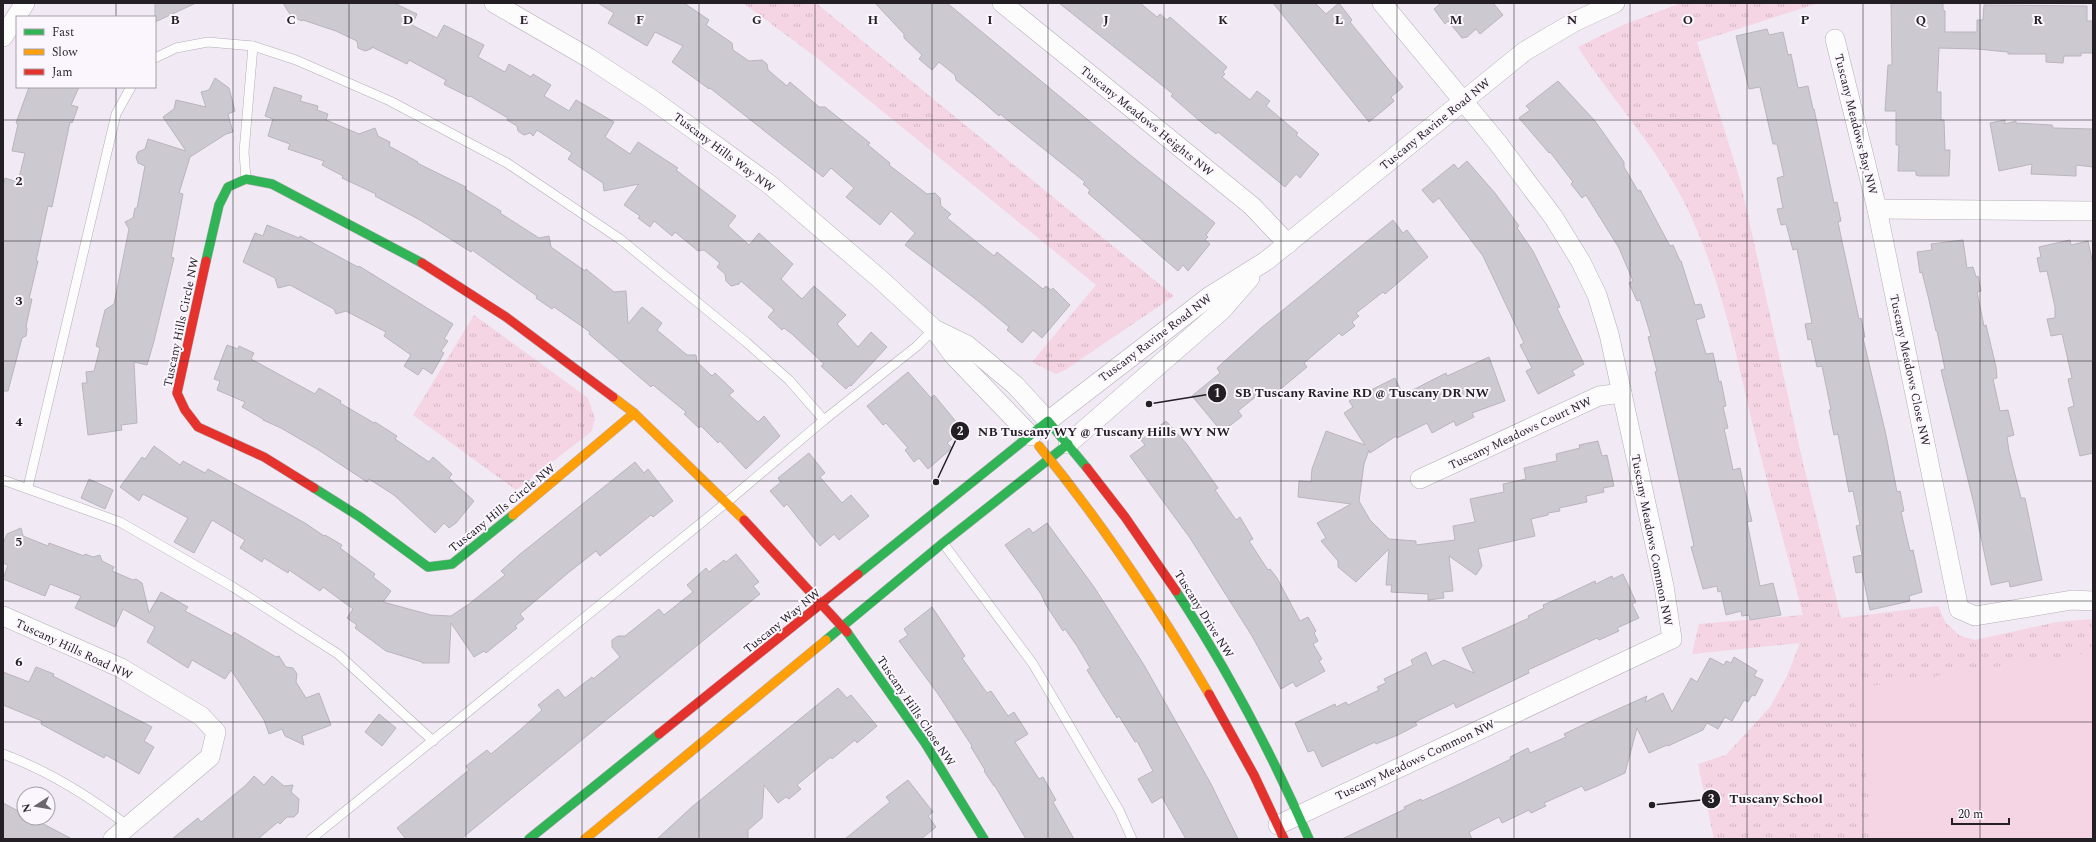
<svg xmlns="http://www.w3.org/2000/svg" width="2096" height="842" font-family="Spectral,serif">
<defs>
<pattern id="park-tufts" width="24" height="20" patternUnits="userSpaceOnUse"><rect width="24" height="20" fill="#f5d4e4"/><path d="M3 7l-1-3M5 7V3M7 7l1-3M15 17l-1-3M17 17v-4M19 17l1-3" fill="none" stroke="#d2b6c3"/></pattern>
</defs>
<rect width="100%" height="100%" fill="#f1e9f4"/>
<g fill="url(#park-tufts)">
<polygon points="743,3 816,3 1174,296 1065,370 1056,374 1032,362 1096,285 817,58"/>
<path d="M 1681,3 L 1819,3 L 1697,42 L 1740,180 L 1800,450 L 1841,618 L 1938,606 L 1945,622 L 1960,636 L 1975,640 L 2057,622 L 2093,619 L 2093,839 L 1714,839 L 1698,764 L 1726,755 L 1770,707 L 1787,676 L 1800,643 L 1692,654 L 1699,624 L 1803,615 C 1787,552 1769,489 1753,426 C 1736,353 1721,280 1689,212 C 1661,151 1614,103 1578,47 L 1623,25 Z"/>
<polygon points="474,315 588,398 595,419 591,432 516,490 413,415"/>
</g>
<polygon fill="#f5d4e4" points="2093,652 2093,839 1876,839 1853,689"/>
<g fill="#cdc9d1" stroke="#b9b5be">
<polygon points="155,3 196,3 155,22"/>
<polygon points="283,3 394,3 417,14 412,25 437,38 444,25 484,45 478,57 505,72 509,64 531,77 533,74 551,85 544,96 569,111 576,100 614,122 605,137 630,154 638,142 678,168 676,170 736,216 728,226 749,245 759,233 793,264 781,279 802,299 814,286 846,315 837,324 858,347 871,332 887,347 851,386 850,385 846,389 821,366 824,364 792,334 784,328 782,330 768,317 774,310 741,281 739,284 731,286 726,281 725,274 717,267 720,263 704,250 698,251 675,232 672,236 654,221 650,227 638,218 640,216 624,205 639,184 604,191 603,183 568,159 572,153 537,130 533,136 530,133 524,135 518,131 517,126 507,120 508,118 470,96 469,97 445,85 444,84 446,80 409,60 407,64 372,47 371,49 365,51 358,48 357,41 336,31 303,20 302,21 291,16"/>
<polygon points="598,3 684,3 709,20 706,25 732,43 733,50 749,61 762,60 767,64 768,70 787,86 790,82 819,107 825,107 870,143 868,145 890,163 889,165 927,194 935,193 940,198 941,206 951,214 947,218 994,256 997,252 1043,289 1046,286 1051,290 1053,288 1070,305 1042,338 1033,330 1022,343 1007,330 1009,327 978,301 905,245 915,233 891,211 880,225 846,197 854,188 831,168 823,177 710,88 709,89 672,62 683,46 655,32 647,46 608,23 614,13"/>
<polygon points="875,3 947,3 1140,163 1215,223 1206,235 1208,237 1205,240 1210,244 1188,271 1183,265 1178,271 1088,193 1090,190 1083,184 1085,182 1000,114 999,116 983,102 956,80 955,75 939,62 932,70 919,59 922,55 904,38 904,34"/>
<polygon points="1059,3 1140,3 1157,17 1160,14 1167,20 1170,17 1227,67 1223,72 1225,74 1222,77 1250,100 1257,91 1270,101 1266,106 1298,133 1296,135 1319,154 1300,178 1296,174 1285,187 1218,132 1216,134 1202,123 1171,96 1173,94"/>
<polygon points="1273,3 1315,3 1326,14 1339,3 1352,20 1350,22 1403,87 1391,97 1394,101 1392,103 1369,122"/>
<polygon points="1441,3 1493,3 1503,15 1480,34 1476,29 1467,37 1462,38 1448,21 1445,24 1434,9"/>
<polygon points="1891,3 1943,3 1943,10 1945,11 1945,32 1977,32 1977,20 1983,20 1984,5 2087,6 2087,21 2093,21 2093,53 2081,53 2081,56 2064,56 2063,63 2046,62 2046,54 2008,54 2008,52 1977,49 1939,48 1937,92 1941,92 1941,120 1944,120 1945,150 1950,150 1949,176 1919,176 1916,175 1916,171 1898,171 1899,145 1896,145 1896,111 1885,111 1888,65 1892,65"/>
<polygon points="1767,29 1769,35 1783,32 1788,55 1791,54 1798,88 1808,86 1813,109 1814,109 1834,203 1837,202 1841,221 1838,222 1843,246 1859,319 1861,318 1865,337 1863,338 1886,435 1897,492 1900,491 1904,511 1901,512 1910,551 1913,550 1922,592 1909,596 1910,601 1870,610 1862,572 1856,573 1853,557 1862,555 1856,526 1860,525 1853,491 1849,492 1838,434 1834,435 1829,410 1831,410 1822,366 1817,367 1811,339 1808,340 1805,324 1812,323 1797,249 1793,250 1786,224 1781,225 1777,209 1783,208 1777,178 1784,176 1777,144 1773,144 1760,87 1749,89 1736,36"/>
<polygon points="215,78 229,88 235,111 228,114 233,132 226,134 190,157 179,193 183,194 171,257 174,258 154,341 147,365 134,362 137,423 121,425 122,430 88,435 82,383 87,383 86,372 94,371 100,348 96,346 105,310 114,304 129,229 125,222 133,218 135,208 137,208 145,166 138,163 136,157 138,152 145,149 148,139 186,151 163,117 174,109 176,100 206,107 201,92 209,90"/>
<polygon points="1558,81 1595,121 1624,162 1624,167 1638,191 1640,190 1670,246 1673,245 1680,261 1681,261 1695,305 1701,304 1705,317 1696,320 1706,354 1713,353 1719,382 1721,381 1726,406 1723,407 1728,428 1724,429 1726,437 1733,470 1740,468 1748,505 1752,521 1747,522 1760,586 1773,583 1781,615 1750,620 1749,615 1742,616 1741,611 1726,615 1721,591 1718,592 1717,586 1703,589 1691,547 1694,546 1655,372 1657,371 1648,337 1651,336 1640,300 1637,301 1629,283 1633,281 1619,248 1586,195 1582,198 1571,184 1573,182 1550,152 1549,153 1519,118 1530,110 1526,106"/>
<polygon points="29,87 79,87 71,105 78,107 72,123 70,122 52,207 48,206 36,261 38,261 29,299 32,299 26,326 27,329 26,336 22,338 8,391 3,391 3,188 5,178 18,182 25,153 12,151 18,124 16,123"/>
<polygon points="274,87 302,96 300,101 318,106 317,110 328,114 326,120 359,134 375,128 378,136 390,142 389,146 418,162 417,163 466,187 465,189 501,211 500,213 539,238 549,236 551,247 585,271 586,269 614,292 626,291 628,324 642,307 662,323 657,330 687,355 696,355 697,362 712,376 715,373 734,391 729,395 758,422 764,416 780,436 746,469 720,441 718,443 701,426 699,428 684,414 686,412 653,385 651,387 589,334 590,332 554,307 552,309 536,298 537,296 472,250 471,252 420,220 375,196 376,194 342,178 343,176 322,165 324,161 288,149 290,144 268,136 273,119 265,116"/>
<polygon points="2005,120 2005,124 2016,121 2016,123 2052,125 2053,128 2093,129 2093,167 2076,165 2076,176 2031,174 2032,164 1999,171 1990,123"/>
<polygon points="1467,161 1495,193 1519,226 1517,228 1533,251 1550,286 1560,307 1557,308 1584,364 1572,371 1575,375 1538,394 1526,371 1532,368 1520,345 1524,343 1483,256 1439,198 1433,203 1422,190 1454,164 1458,169"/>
<polygon points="1393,220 1403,233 1407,230 1428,257 1385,294 1383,292 1356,313 1359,316 1352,322 1355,326 1342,336 1339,333 1304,363 1307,367 1271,397 1265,389 1238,411 1242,416 1222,432 1192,396 1220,373 1217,368 1261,328"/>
<polygon points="267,225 299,238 300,236 358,267 359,266 453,324 444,339 448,341 441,351 444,353 432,374 423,368 418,375 404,366 411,355 384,336 386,332 346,311 336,314 334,309 290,285 278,288 275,278 243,262 255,233 263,236"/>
<polygon points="1963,240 1967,268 1973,267 1976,277 1978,276 1981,291 1977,292 1984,326 1986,325 1996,367 1997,378 1993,379 2000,411 2008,410 2014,435 2007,437 2009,451 2021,498 2025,498 2042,580 2010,587 2009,581 1991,585 1974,504 1941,370 1945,369 1937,331 1936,331 1928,296 1922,272 1920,273 1917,252 1932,250 1931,244"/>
<polygon points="2070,240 2071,245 2088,241 2093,264 2093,453 2080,456 2068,408 2074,406 2068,379 2072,378 2062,334 2051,336 2047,319 2055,318 2055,307 2047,271 2040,272 2037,258 2041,257 2039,247"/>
<polygon points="227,345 238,349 239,346 254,353 251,359 315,394 319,388 341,401 340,403 374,423 375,422 397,436 395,439 429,462 433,457 452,474 449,478 474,501 456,523 449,528 444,523 435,533 394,495 369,479 367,482 317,449 281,428 263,420 263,419 242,407 245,402 217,390 220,381 214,379"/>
<polygon points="1489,357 1505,401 1472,413 1474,417 1456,426 1454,421 1432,433 1427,423 1397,438 1396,436 1370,453 1369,450 1364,464 1359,501 1370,520 1389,539 1416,541 1416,545 1455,540 1453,526 1475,522 1470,499 1504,492 1503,484 1526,479 1524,468 1557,461 1556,454 1580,448 1579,445 1598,441 1602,456 1607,455 1614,486 1603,488 1604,492 1586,496 1587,502 1559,508 1560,511 1548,513 1548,515 1531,519 1535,536 1478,549 1482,566 1476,575 1449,556 1453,591 1443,592 1444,598 1428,600 1428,594 1391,592 1392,585 1386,585 1389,549 1356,582 1338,567 1338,561 1321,541 1326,538 1317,523 1351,504 1298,497 1299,481 1311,482 1312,469 1326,431 1365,445 1344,413 1353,407 1349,401 1395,378 1403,395 1446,373 1447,376"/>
<polygon points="908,372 931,398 934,395 963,430 947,443 952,448 928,469 919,458 914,462 905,450 908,448 886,423 883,425 867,406"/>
<polygon points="1166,421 1186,443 1218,488 1215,490 1236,520 1240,517 1253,539 1249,541 1268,570 1270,569 1277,578 1300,621 1308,617 1316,631 1314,633 1318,641 1313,644 1322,659 1319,661 1325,671 1296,687 1293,682 1281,689 1252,636 1190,538 1130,456 1145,445 1141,440"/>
<polygon points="154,446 180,465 183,461 205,473 208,469 305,523 324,536 325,535 342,545 340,548 375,574 373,577 391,591 383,602 431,615 451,616 469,604 505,575 501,571 519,555 635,462 644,473 648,469 673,501 653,517 651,515 600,556 596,551 568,573 520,614 524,619 515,626 517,628 486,653 484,651 474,657 451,623 449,663 422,663 422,662 386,651 355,628 357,625 347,618 353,609 323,587 320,591 289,570 288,573 264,558 262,562 240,548 245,540 212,520 194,553 174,542 188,518 143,494 139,501 120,487 142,457 145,459"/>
<polygon points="809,453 825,473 820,477 842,503 851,495 869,516 839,540 834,534 820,546 787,504 784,507 770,491 781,482 778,478"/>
<polygon points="89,479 113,490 105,509 81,498"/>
<polygon points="1047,523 1094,587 1144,665 1211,784 1238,839 1186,839 1162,797 1152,803 1138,779 1153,771 1137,741 1135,742 1119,716 1117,718 1087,670 1090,668 1077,646 1065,629 1063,631 1046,605 1041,594 1005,545 1029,528 1033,533"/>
<polygon points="21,528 23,536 48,546 49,543 84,556 85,554 93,557 100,555 102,561 114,567 112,571 133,580 136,579 142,583 149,613 161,592 188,607 185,611 232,636 234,632 276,657 279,656 286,667 293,668 297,674 296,682 306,698 319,693 331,725 302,736 304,745 285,736 282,729 269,734 264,720 231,670 225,679 192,660 188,668 147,642 155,627 123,609 115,627 75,608 81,596 50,584 45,596 3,579 8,565 3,563 3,544 7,534"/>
<polygon points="736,554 759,582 753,586 760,594 461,839 406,839 397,828 469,770 466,766 487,750 491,754 520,730 542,710 538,705 558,689 565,698 592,677 593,679 620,657 612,647 612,640 618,636 625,636 659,609 664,615 693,592 687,585 706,568 709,572 724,560 726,562"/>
<polygon points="1623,574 1636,602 1632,604 1639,618 1617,628 1619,631 1599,640 1597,638 1552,659 1528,670 1529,673 1456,708 1454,703 1415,722 1417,725 1400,734 1376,744 1375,742 1322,767 1314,750 1308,752 1295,723 1335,704 1336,707 1346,702 1348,705 1379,690 1377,687 1386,683 1384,679 1413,665 1411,660 1426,652 1432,666 1444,660 1474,673 1462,648 1518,623 1529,618 1528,616 1544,608 1543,605 1557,599 1595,581 1596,584 1612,576 1613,579"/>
<polygon points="932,607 965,656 962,658 987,693 991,691 1008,716 1014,712 1028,734 1015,742 1039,779 1043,777 1056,800 1053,802 1074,839 1026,839 995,786 994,786 984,771 985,770 971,747 972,746 938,694 899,641 908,635 904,629"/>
<polygon points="1734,657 1757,671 1754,676 1763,680 1755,696 1752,695 1748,702 1744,700 1732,721 1725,717 1718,729 1707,723 1703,730 1668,746 1667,745 1649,753 1637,728 1625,773 1597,786 1585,791 1582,786 1544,803 1546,806 1531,813 1529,810 1502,823 1499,817 1469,832 1472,839 1342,839 1405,809 1404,807 1421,799 1422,801 1457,785 1511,759 1510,757 1528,748 1530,753 1566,737 1564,734 1587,723 1647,696 1645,702 1663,693 1672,712 1691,678 1697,682 1710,658 1724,665 1726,661 1731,663"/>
<polygon points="36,667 54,674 53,676 152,727 144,741 154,747 139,774 106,755 104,758 41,724 42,721 3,705 3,672 29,682"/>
<polygon points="838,688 847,698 851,695 877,726 857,743 855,740 832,759 831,757 797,785 801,789 789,799 786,797 778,803 764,785 762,818 748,830 748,839 657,839 693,806"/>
<polygon points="379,714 396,728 382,746 365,732"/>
<polygon points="254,776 264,785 272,776 284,786 293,785 291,792 299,799 298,813 294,817 287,817 280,824 278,822 258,839 172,839 198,818 201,822 246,785"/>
<polygon points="908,780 933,812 928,816 936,827 921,839 845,839 890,802 886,797"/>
<polygon points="3,803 24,814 24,818 32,818 72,839 3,839"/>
</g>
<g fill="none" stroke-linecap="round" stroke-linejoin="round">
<defs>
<g id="lane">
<polyline points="155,58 176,48 208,42 253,46 296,60 390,101 507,163 620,239 746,342 789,380 824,420"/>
<polyline points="246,179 244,152 253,46"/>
<polyline points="3,480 120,522 233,587 338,654 433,741"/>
<polyline points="28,487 116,114 131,87"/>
<polyline points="943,543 1033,664 1119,810 1132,839"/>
<path d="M 3,754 C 49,771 89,796 128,826"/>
<polyline points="311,839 727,502 824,420 917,346 934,329"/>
</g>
<g id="street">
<polyline points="494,3 589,58 650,98 769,184 880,279 934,329 954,356 1031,436"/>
<polyline points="1002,3 1252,206 1288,244"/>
<polyline points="3,37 25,3"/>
<polyline points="1835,39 1877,209 1959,609 1975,616 2072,600 2093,601"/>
<polyline points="1877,209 2093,211"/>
<polyline points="934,329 967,345 1015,385 1048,421 1210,296 1266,261 1525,51 1576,21 1615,3"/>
<polyline points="1068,444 1222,310 1250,278"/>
<polyline points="1420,479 1599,396 1622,393"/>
<polyline points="3,616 121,668 201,716 216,732 210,757 113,839"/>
<polyline points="1278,825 1672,639 1664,586 1609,334 1597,295 1581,262 1554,218 1497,142 1382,3"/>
</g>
<g id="fast">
<polyline points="206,261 219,205 228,187 246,179 272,184 422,263"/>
<polyline points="314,488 360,517 428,567 452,564 513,515"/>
<polyline points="858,574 1048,421 1087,468"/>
<path d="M 1176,591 C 1228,670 1271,752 1309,839"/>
<polyline points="847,632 925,743 984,839"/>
<polyline points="826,640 943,543 1068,444"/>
<polyline points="529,839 659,734"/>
</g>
<g id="slow">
<polyline points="613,397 634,413 744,520"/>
<path d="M 1039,446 C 1103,524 1158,607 1209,694"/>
<polyline points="513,515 634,413"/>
<polyline points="585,839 826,640"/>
</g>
<g id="jam">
<polyline points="206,261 177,393 185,410 198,427 264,457 314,488"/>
<polyline points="422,263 506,317 613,397"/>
<polyline points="1087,468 1125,517 1176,591"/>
<polyline points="744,520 847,632"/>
<polyline points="1209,694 1254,775 1284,839"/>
<polyline points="659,734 858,574"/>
</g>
</defs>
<use href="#lane" stroke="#b4aeb6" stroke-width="10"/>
<use href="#street" stroke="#b4aeb6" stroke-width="20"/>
<use href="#fast" stroke="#b4aeb6" stroke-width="10"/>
<use href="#slow" stroke="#b4aeb6" stroke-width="10"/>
<use href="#jam" stroke="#b4aeb6" stroke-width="10"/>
<use href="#lane" stroke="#fdfcfd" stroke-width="9"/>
<use href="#street" stroke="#fdfcfd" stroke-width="19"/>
<use href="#fast" stroke="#30b455" stroke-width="9"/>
<use href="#slow" stroke="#ff9f0a" stroke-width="9"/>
<use href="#jam" stroke="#e5322d" stroke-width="9"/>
</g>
<path fill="none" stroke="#231f25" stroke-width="1" stroke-opacity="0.55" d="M 116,3 L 116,17M 233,3 L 233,839M 349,3 L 349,839M 466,3 L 466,839M 582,3 L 582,839M 699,3 L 699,839M 815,3 L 815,839M 932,3 L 932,839M 1048,3 L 1048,839M 1164,3 L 1164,839M 1281,3 L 1281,839M 1397,3 L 1397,839M 1514,3 L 1514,839M 1630,3 L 1630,839M 1747,3 L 1747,839M 1863,3 L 1863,839M 1980,3 L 1980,839M 116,87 L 116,839M 3,120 L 2093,120M 3,241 L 2093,241M 3,361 L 2093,361M 3,481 L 2093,481M 3,601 L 2093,601M 3,722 L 2093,722"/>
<g text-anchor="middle" stroke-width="4" stroke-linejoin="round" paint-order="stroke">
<g font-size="12" fill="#231f25" stroke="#fbf6fd">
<text transform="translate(1147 121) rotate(39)" y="4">Tuscany Meadows Heights NW</text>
<text transform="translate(1435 124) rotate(-39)" y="4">Tuscany Ravine Road NW</text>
<text transform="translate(1856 124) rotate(76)" y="4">Tuscany Meadows Bay NW</text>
<text transform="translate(724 152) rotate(37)" y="4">Tuscany Hills Way NW</text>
<text transform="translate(181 322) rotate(-78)" y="4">Tuscany Hills Circle NW</text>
<text transform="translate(1155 338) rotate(-37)" y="4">Tuscany Ravine Road NW</text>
<text transform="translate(1910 370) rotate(78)" y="4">Tuscany Meadows Close NW</text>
<text transform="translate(1520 433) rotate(-25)" y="4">Tuscany Meadows Court NW</text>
<text transform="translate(502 508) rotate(-39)" y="4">Tuscany Hills Circle NW</text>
<text transform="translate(1652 540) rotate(79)" y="4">Tuscany Meadows Common NW</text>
<text transform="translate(1204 614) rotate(58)" y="4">Tuscany Drive NW</text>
<text transform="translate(782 621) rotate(-39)" y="4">Tuscany Way NW</text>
<text transform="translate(74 649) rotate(25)" y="4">Tuscany Hills Road NW</text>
<text transform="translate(916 711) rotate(56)" y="4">Tuscany Hills Close NW</text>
<text transform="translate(1415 760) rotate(-25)" y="4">Tuscany Meadows Common NW</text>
</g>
</g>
<g font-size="13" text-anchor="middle" font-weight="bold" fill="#231f25" stroke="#fbf6fd" stroke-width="4" stroke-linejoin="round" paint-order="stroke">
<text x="175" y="24">B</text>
<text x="291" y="24">C</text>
<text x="408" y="24">D</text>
<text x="524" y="24">E</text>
<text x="640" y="24">F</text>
<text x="757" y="24">G</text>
<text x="873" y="24">H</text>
<text x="990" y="24">I</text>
<text x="1106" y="24">J</text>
<text x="1223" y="24">K</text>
<text x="1339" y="24">L</text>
<text x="1456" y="24">M</text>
<text x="1572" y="24">N</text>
<text x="1688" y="24">O</text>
<text x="1805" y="24">P</text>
<text x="1921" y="24">Q</text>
<text x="2038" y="24">R</text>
<text x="19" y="185">2</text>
<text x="19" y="305">3</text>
<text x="19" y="426">4</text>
<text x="19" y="546">5</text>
<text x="19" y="666">6</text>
</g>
<path fill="none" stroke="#231f25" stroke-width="1.5" d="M1149 404L1217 393M936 482L960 431M1652 805L1711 799"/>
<g fill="#231f25" stroke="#fbf6fd" stroke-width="1.5">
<circle cx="1149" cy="404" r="4"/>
<circle cx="936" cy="482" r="4"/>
<circle cx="1652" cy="805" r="4"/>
<circle cx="1217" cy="393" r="10"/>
<circle cx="960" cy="431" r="10"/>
<circle cx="1711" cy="799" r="10"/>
</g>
<g font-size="12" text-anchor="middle" font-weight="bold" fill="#fff">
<text x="1217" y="397">1</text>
<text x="960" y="435">2</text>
<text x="1711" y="803">3</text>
</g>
<g font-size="13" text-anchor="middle" font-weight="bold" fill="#231f25" stroke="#fbf6fd" stroke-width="4" stroke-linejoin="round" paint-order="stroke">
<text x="1362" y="397">SB Tuscany Ravine RD @ Tuscany DR NW</text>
<text x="1104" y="436">NB Tuscany WY @ Tuscany Hills WY NW</text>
<text x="1776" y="803">Tuscany School</text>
</g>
<rect width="2096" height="842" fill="none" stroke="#231f25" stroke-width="8"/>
<rect x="16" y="16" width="140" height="72" fill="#fbf6fd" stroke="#a5a0a7"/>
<rect x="24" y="29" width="20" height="6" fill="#30b455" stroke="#a5a0a7"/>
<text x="52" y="36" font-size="12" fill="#231f25">Fast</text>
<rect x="24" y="49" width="20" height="6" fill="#ff9f0a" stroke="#a5a0a7"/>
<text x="52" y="56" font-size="12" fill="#231f25">Slow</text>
<rect x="24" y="69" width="20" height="6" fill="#e5322d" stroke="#a5a0a7"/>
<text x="52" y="76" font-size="12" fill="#231f25">Jam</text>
<g transform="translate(36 806) rotate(258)"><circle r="19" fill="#fbf6fd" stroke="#a5a0a7"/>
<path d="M0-3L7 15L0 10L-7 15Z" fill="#6b666d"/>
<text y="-6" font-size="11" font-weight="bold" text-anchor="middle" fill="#231f25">N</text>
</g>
<path d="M1952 818v6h57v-6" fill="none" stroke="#231f25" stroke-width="2"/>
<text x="1958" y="818" font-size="12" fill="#231f25" stroke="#fbf6fd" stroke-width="3" paint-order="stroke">20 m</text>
</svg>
